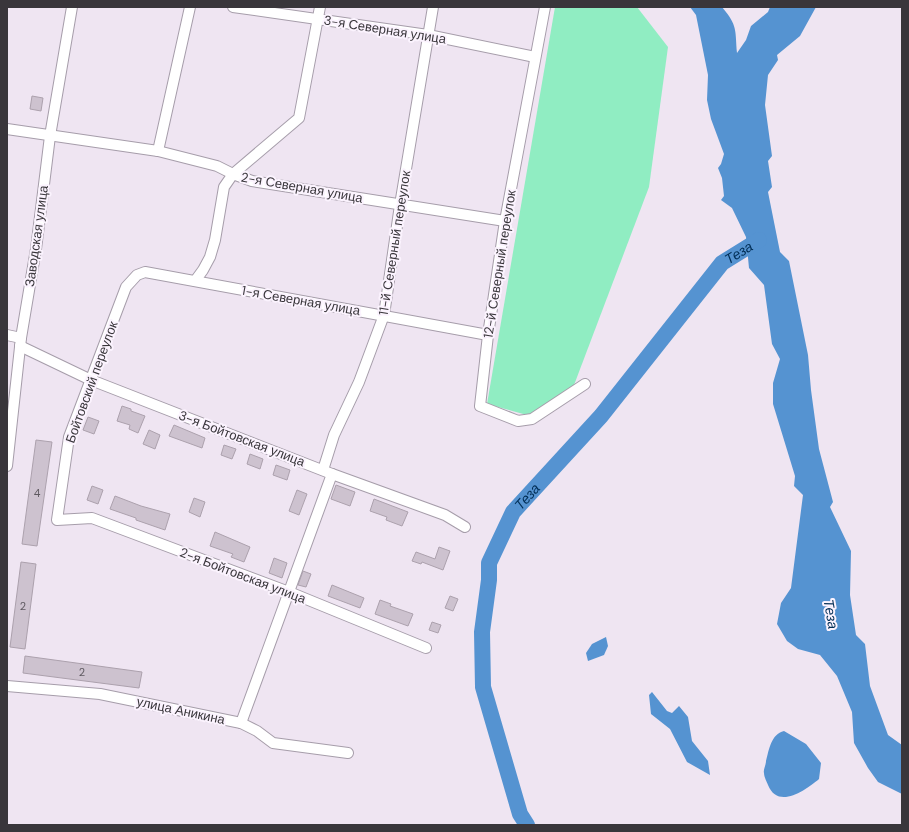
<svg xmlns="http://www.w3.org/2000/svg" width="909" height="832" font-family="'DM Sans',sans-serif">
<rect width="100%" height="100%" fill="#efe5f2"/>
<polygon fill="#90edc2" points="555,7 637,7 668,47 649,187 571,393 534,417 487,404"/>
<g fill="#5593d1">
<path d="M 690,7 L 722,7 C 738,26 735,30 737,53 L 746,40 L 751,26 L 768,12 L 770,7 L 816,7 L 800,36 L 777,55 L 778,60 L 768,75 L 765,105 L 772,156 L 768,161 L 772,187 L 768,192 L 780,252 L 789,261 L 808,355 L 811,390 L 819,449 L 833,502 L 830,507 L 851,551 L 850,595 L 856,635 L 865,644 L 870,686 L 888,735 L 902,745 L 902,794 L 878,782 L 868,768 L 854,743 L 852,712 L 837,676 L 820,655 L 798,649 L 787,641 L 777,624 L 781,603 L 791,588 L 803,495 L 794,486 L 795,476 L 773,404 L 773,383 L 780,359 L 772,344 L 764,285 L 749,268 L 746,237 L 732,208 L 721,200 L 724,196 L 722,178 L 718,168 L 721,164 L 724,154 L 711,119 L 707,100 L 708,75 L 696,15 Z"/>
<polygon points="606,637 608,646 604,655 588,661 586,653 592,644"/>
<polygon points="652,692 667,711 672,713 679,706 688,717 692,741 708,761 710,775 687,762 670,729 651,714 649,695"/>
<path d="M 784,731 L 806,744 L 821,763 L 819,779 C 806,790 778,810 768,785 C 767,782 764,777 764,773 C 763,770 766,765 766,761 C 769,750 771,734 784,731 Z"/>
</g>
<g fill="none" stroke-linecap="round" stroke-linejoin="round">
<path stroke="#5593d1" stroke-width="16" id="s1" d="M 527,825 L 520,814 L 483,687 L 482,632 L 489,580 L 489,563 L 513,512 L 601,416 L 722,263 L 759,240"/>
</g>
<g fill="#cdc2cf" stroke="#aca1ad">
<polygon points="32,96 43,98 41,111 30,109"/>
<polygon points="122,406 131,409 131,411 145,416 138,433 129,429 130,425 117,421"/>
<polygon points="88,417 99,421 94,434 83,430"/>
<polygon points="174,425 205,438 202,448 169,436"/>
<polygon points="149,430 160,435 155,449 143,444"/>
<polygon points="36,440 52,442 37,546 22,544"/>
<polygon points="224,445 236,449 232,459 221,455"/>
<polygon points="250,454 263,459 260,469 247,464"/>
<polygon points="276,465 290,470 287,480 273,475"/>
<polygon points="336,485 355,492 350,506 331,499"/>
<polygon points="92,486 103,490 98,504 87,500"/>
<polygon points="297,490 307,494 299,515 289,511"/>
<polygon points="115,496 141,506 170,514 165,530 136,520 136,518 110,509"/>
<polygon points="194,498 205,502 200,517 189,512"/>
<polygon points="374,499 408,512 402,526 386,520 387,517 370,511"/>
<polygon points="215,532 250,547 244,562 231,557 233,554 210,546"/>
<polygon points="439,547 450,551 443,570 422,562 421,564 412,561 416,552 435,559"/>
<polygon points="274,558 287,563 282,578 269,573"/>
<polygon points="21,562 36,564 25,649 10,647"/>
<polygon points="303,571 311,574 306,587 298,585"/>
<polygon points="332,585 364,598 360,608 328,596"/>
<polygon points="450,596 458,599 453,611 445,608"/>
<polygon points="380,600 391,604 390,606 413,614 408,626 375,614"/>
<polygon points="432,622 441,625 438,633 429,630"/>
<polygon points="25,656 142,672 139,688 23,673"/>
</g>
<g fill="none" stroke-linecap="round" stroke-linejoin="round">
<defs>
<g id="minor">
<polyline points="233,7 428,35 535,57"/>
<polyline points="545,7 505,221 488,335 480,406 518,421 532,419 585,384"/>
<polyline points="7,129 158,151 217,166 233,174 252,181 505,221"/>
<polyline points="158,151 190,7"/>
<polyline points="195,281 203,270 210,257 215,240 224,187 233,174 299,118 320,7"/>
<polyline points="7,335 21,338"/>
<polyline points="20,346 91,380 332,474 445,515 465,527"/>
<polyline points="7,466 21,338 36,249 50,136 72,7"/>
<polyline points="323,470 334,435 359,382 384,315 400,205 433,7"/>
<polyline points="426,648 289,592 92,518 57,520 69,437 126,287 137,275 145,272 488,335"/>
<polyline points="7,686 100,694 241,723 257,731 273,743 348,753"/>
<polyline points="241,723 332,474"/>
</g>
</defs>
<use href="#minor" stroke="#a69daa" stroke-width="12"/>
<use href="#minor" stroke="#fff" stroke-width="10"/>
</g>
<g text-anchor="middle" stroke-width="4" stroke-linejoin="round" paint-order="stroke">
<g font-size="11" fill="#5e5960">
<text x="37" y="497">4</text>
<text x="23" y="610">2</text>
<text x="82" y="676">2</text>
</g>
<g font-size="13" fill="#39363b" stroke="#fbf3fe">
<text transform="translate(385 29) rotate(9)" y="5">3-я Северная улица</text>
<text transform="translate(302 187) rotate(10)" y="5">2-я Северная улица</text>
<text transform="translate(36 236) rotate(-82)" y="5">Заводская улица</text>
<text transform="translate(394 243) rotate(-81)" y="5">11-й Северный переулок</text>
<text transform="translate(499 264) rotate(-81)" y="5">12-й Северный переулок</text>
<text transform="translate(301 300) rotate(10)" y="5">1-я Северная улица</text>
<text transform="translate(91 382) rotate(-70)" y="5">Бойтовский переулок</text>
<text transform="translate(242 438) rotate(21)" y="5">3-я Бойтовская улица</text>
<text transform="translate(243 575) rotate(21)" y="5">2-я Бойтовская улица</text>
<text transform="translate(181 710) rotate(12)" y="5">улица Аникина</text>
</g>
<g font-size="14" font-style="italic" fill="#002d55" stroke="#fbf3fe">
<text dy="5" stroke="none"><textPath href="#s1" startOffset="671">Теза</textPath></text>
<text dy="5" stroke="none"><textPath href="#s1" startOffset="347">Теза</textPath></text>
<text transform="translate(831 614) rotate(80)" y="5">Теза</text>
</g>
</g>
<rect width="909" height="832" fill="none" stroke="#39363b" stroke-width="16"/>
</svg>
